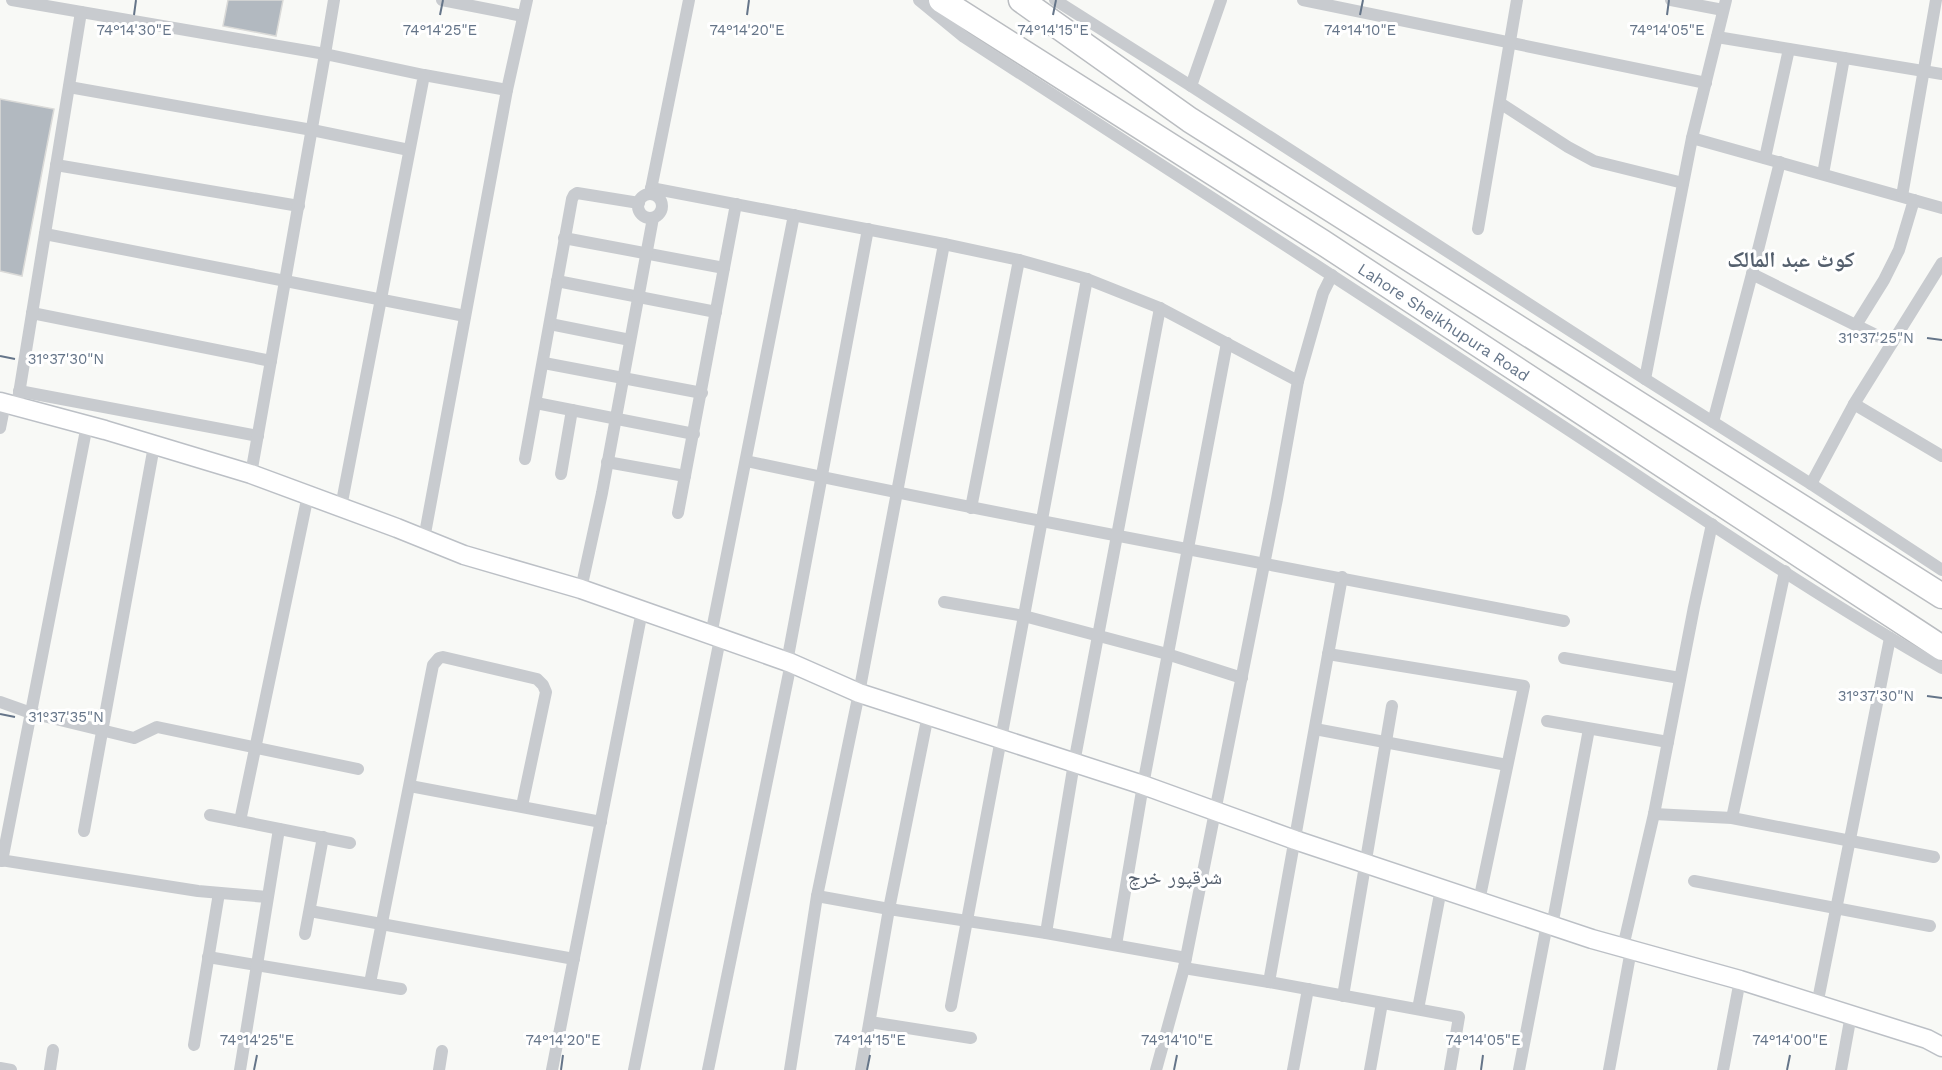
<svg xmlns="http://www.w3.org/2000/svg" width="1942" height="1070" font-family="'Work Sans','Noto Naskh Arabic',sans-serif">
<rect width="100%" height="100%" fill="#f8f9f6"/>
<g fill="#b2b9c0" stroke="#dadad8" stroke-width="1.5">
<polygon points="228,0 283,0 276,36 223,26"/>
<polygon points="0,99 54,109 22,276 0,271"/>
</g>
<g fill="none" stroke-linecap="round" stroke-linejoin="round">
<defs>
<polyline id="secondary" points="0,402 105,430 251,474 397,528 464,555 581,589 791,663 859,693 1143,785 1295,840 1592,939 1740,980 1927,1039 1942,1047"/>
<g id="highway">
<path id="s1" d="M 941,0 L 1322,242 L 1942,648"/>
<polyline points="1021,0 1190,120 1942,596"/>
</g>
</defs>
<use href="#secondary" stroke="#bcc0c6" stroke-width="21"/>
<use href="#highway" stroke="#babdc1" stroke-width="27"/>
<g stroke="#c8cbcf" stroke-width="12">
<polyline points="12,0 325,54 334,0"/>
<polyline points="442,0 523,16"/>
<path d="M 919,0 L 964,37 C 1156,161 1347,285 1538,410 C 1672,497 1803,589 1942,668"/>
<polyline points="1055,0 1191,86 1645,379 1811,484 1942,570"/>
<polyline points="1303,0 1706,83"/>
<polyline points="1671,0 1723,10"/>
<polyline points="1717,37 1942,74"/>
<polyline points="424,75 507,90"/>
<polyline points="1191,86 1221,0"/>
<polyline points="69,87 312,130 409,150"/>
<polyline points="1500,103 1568,147 1594,161 1683,183"/>
<polyline points="1692,138 1942,208"/>
<polyline points="1765,158 1789,49"/>
<polyline points="56,165 299,206"/>
<polyline points="1823,174 1844,58"/>
<polyline points="651,188 944,244 1019,260 1087,279 1160,308 1298,381"/>
<polyline points="650,194 689,0"/>
<circle cx="650" cy="206" r="12"/>
<polyline points="1902,196 1936,0"/>
<polyline points="1478,229 1517,0"/>
<polyline points="45,234 465,316"/>
<polyline points="564,238 724,268"/>
<polyline points="1752,274 1780,162"/>
<polyline points="557,281 716,312"/>
<polyline points="32,313 271,361"/>
<polyline points="550,324 630,340"/>
<polyline points="1856,325 1884,280 1899,250 1914,200"/>
<polyline points="544,363 702,393"/>
<polyline points="1645,379 1692,138 1726,0"/>
<polyline points="19,391 258,436"/>
<polyline points="536,403 694,434"/>
<polyline points="1854,404 1942,456"/>
<polyline points="17,406 81,12"/>
<polyline points="1713,422 1752,274 1892,343"/>
<polyline points="0,428 5,403"/>
<polyline points="525,459 572,199 574,195 577,193 639,203"/>
<path d="M 746,461 C 1018,519 1291,568 1564,621"/>
<polyline points="607,462 685,476"/>
<polyline points="251,474 325,54 424,75 341,507"/>
<polyline points="561,474 572,410"/>
<polyline points="1811,484 1854,404 1942,263"/>
<polyline points="971,508 1019,260"/>
<polyline points="678,513 736,204"/>
<polyline points="424,539 507,90 527,0"/>
<polyline points="581,589 602,493 653,218"/>
<polyline points="944,602 1024,616 1167,654 1242,678"/>
<polyline points="711,635 794,215"/>
<polyline points="1328,654 1524,686 1479,901"/>
<polyline points="1564,658 1680,678"/>
<polyline points="787,662 868,229"/>
<polyline points="0,702 31,713 134,738 157,727 358,769"/>
<polyline points="1547,721 1668,742"/>
<polyline points="1315,729 1507,765"/>
<polyline points="410,786 601,822"/>
<polyline points="1654,814 1732,818 1934,857"/>
<polyline points="210,815 350,843"/>
<polyline points="1732,818 1785,571"/>
<polyline points="240,821 308,495"/>
<polyline points="84,831 154,446"/>
<polyline points="0,860 198,891 267,897"/>
<polyline points="2,861 87,425"/>
<polyline points="1694,881 1930,926"/>
<polyline points="817,896 889,909 1046,933 1186,958"/>
<polyline points="310,911 574,959"/>
<polyline points="1552,926 1589,729"/>
<polyline points="1046,933 1074,763 1160,308"/>
<polyline points="305,934 323,837"/>
<polyline points="1116,945 1143,785 1227,343"/>
<polyline points="1623,947 1654,814 1694,607 1712,524"/>
<polyline points="208,957 401,989"/>
<polyline points="1184,968 1269,982 1459,1017 1450,1070"/>
<polyline points="1269,982 1342,577"/>
<polyline points="370,983 433,665 439,658 443,657 537,679 543,685 546,692 522,806"/>
<polyline points="1343,996 1392,706"/>
<polyline points="1817,1005 1890,638"/>
<polyline points="951,1006 1087,279"/>
<polyline points="1418,1009 1441,889"/>
<polyline points="870,1022 971,1038"/>
<polyline points="194,1045 219,893"/>
<polyline points="0,1068 11,1070"/>
<polyline points="50,1070 53,1050"/>
<polyline points="240,1070 279,829"/>
<polyline points="439,1070 442,1051"/>
<polyline points="552,1070 642,611"/>
<polyline points="634,1070 720,639"/>
<polyline points="708,1070 791,663"/>
<polyline points="790,1070 817,896 859,693 944,244"/>
<polyline points="861,1070 889,909 928,715"/>
<polyline points="1156,1070 1184,968 1277,499 1298,381 1323,293 1332,275"/>
<polyline points="1293,1070 1308,989"/>
<polyline points="1370,1070 1382,1003"/>
<polyline points="1519,1070 1547,924"/>
<polyline points="1609,1070 1631,950"/>
<polyline points="1723,1070 1740,980"/>
<polyline points="1841,1070 1851,1015"/>
</g>
<use href="#secondary" stroke="#fff" stroke-width="18"/>
<use href="#highway" stroke="#fff" stroke-width="24"/>
</g>
<path fill="none" stroke="#657589" stroke-width="2" d="M 134,15 L 136,0M 440,15 L 443,0M 747,15 L 749,0M 1053,15 L 1056,0M 1360,15 L 1363,0M 1667,15 L 1669,0M 1927,338 L 1942,340M 0,356 L 15,359M 1927,696 L 1942,698M 0,714 L 15,717M 254,1070 L 257,1055M 561,1070 L 563,1055M 867,1070 L 870,1055M 1174,1070 L 1177,1055M 1481,1070 L 1483,1055M 1787,1070 L 1790,1055"/>
<g text-anchor="middle" stroke-width="6" stroke-linejoin="round" paint-order="stroke">
<g font-size="16" fill="#657589" stroke="#fff">
<text dy="6" stroke="none"><textPath href="#s1" startOffset="597">Lahore Sheikhupura Road</textPath></text>
</g>
<g font-size="20" fill="#545f6d" stroke="#fff">
<text x="1175" y="884">شرقپور خرچ</text>
</g>
<g font-size="22" font-weight="bold" fill="#545f6d" stroke="#fff">
<text x="1791" y="267">کوٹ عبد المالک</text>
</g>
</g>
<g font-size="15" text-anchor="middle" fill="#657589" stroke="#fff" stroke-width="6" stroke-linejoin="round" paint-order="stroke">
<text x="134" y="35">74°14'30"E</text>
<text x="440" y="35">74°14'25"E</text>
<text x="747" y="35">74°14'20"E</text>
<text x="1053" y="35">74°14'15"E</text>
<text x="1360" y="35">74°14'10"E</text>
<text x="1667" y="35">74°14'05"E</text>
<text x="1876" y="343">31°37'25"N</text>
<text x="66" y="364">31°37'30"N</text>
<text x="1876" y="701">31°37'30"N</text>
<text x="66" y="722">31°37'35"N</text>
<text x="257" y="1045">74°14'25"E</text>
<text x="563" y="1045">74°14'20"E</text>
<text x="870" y="1045">74°14'15"E</text>
<text x="1177" y="1045">74°14'10"E</text>
<text x="1483" y="1045">74°14'05"E</text>
<text x="1790" y="1045">74°14'00"E</text>
</g>
</svg>
